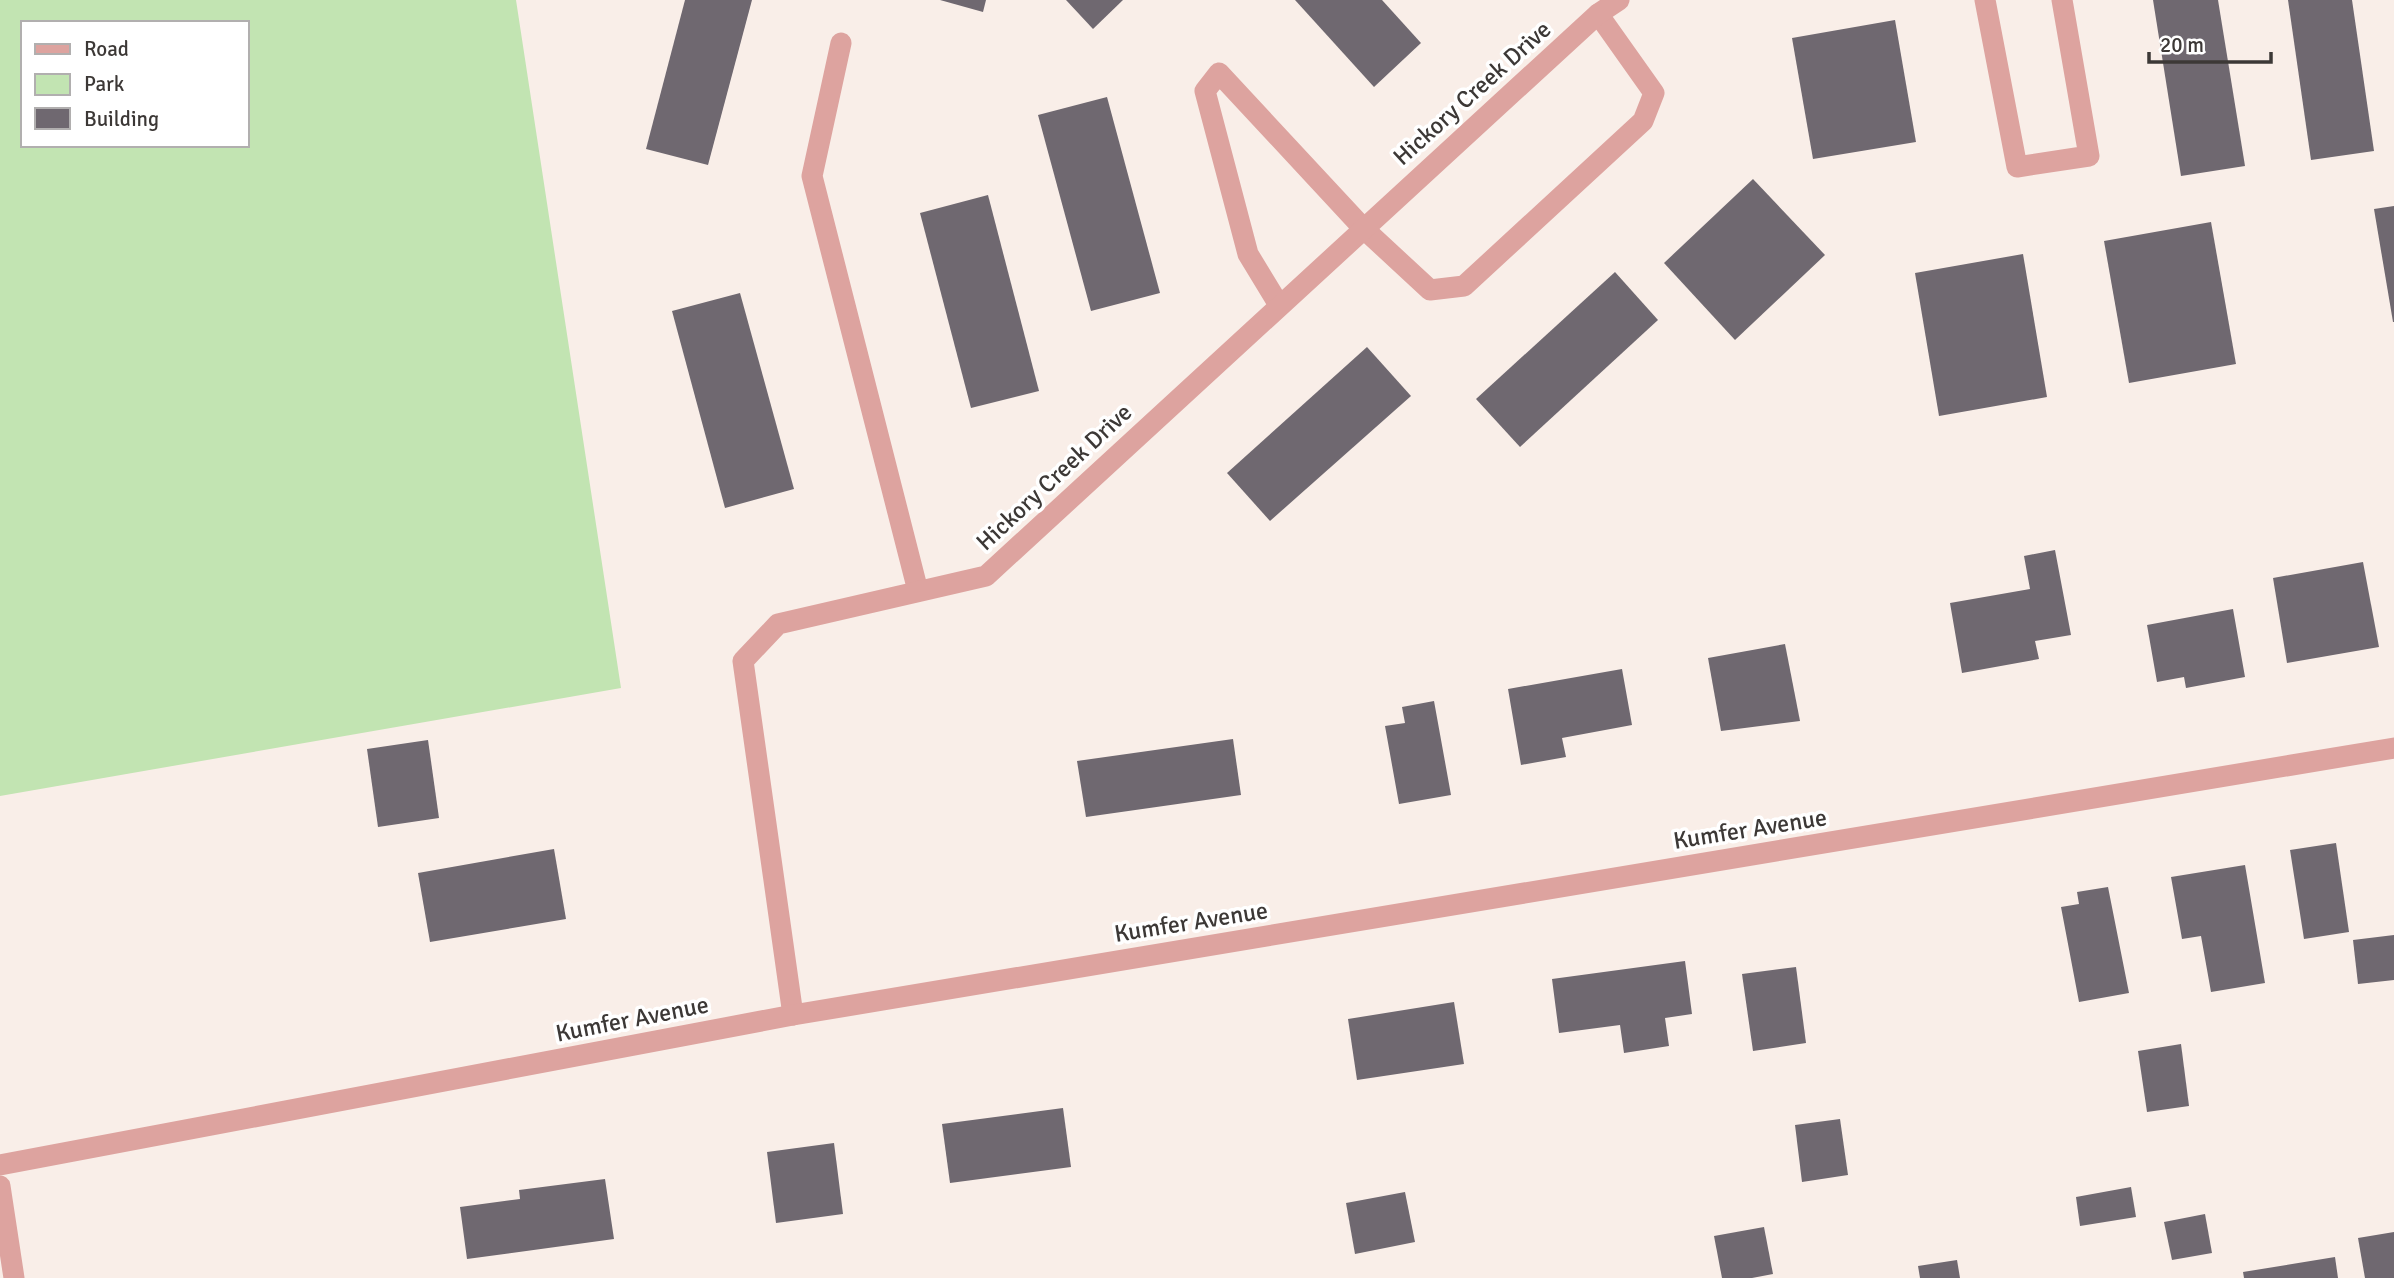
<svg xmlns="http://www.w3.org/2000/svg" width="2394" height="1278" font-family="Signika,sans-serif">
<rect width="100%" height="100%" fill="#f9eee8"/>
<path fill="#c2e4b2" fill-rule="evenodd" d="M 0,0 L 516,0 L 621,688 L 0,796 ZM 23,23 L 247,23 L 247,145 L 23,145 Z"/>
<g fill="#6f6870">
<polygon points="685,0 752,0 708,165 646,149"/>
<polygon points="940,0 986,0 983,12"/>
<polygon points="1066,0 1123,0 1093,29"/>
<polygon points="1295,0 1382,0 1421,43 1374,87"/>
<polygon points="2153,0 2218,0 2245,166 2181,176"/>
<polygon points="2288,0 2352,0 2374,151 2311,160"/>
<polygon points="1895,20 1916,142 1813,159 1792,38"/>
<polygon points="1107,97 1160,293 1091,311 1038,115"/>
<polygon points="1753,179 1825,255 1735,340 1664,263"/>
<polygon points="988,195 1039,391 971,408 920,213"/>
<polygon points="2394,206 2394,322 2393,322 2374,209"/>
<polygon points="2211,222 2236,364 2129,383 2104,241"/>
<polygon points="2023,254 2047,397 1939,416 1915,273"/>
<polygon points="1615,272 1658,320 1520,447 1476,399"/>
<polygon points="740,293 794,489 725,508 672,311"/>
<polygon points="1367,347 1411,396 1270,521 1227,473"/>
<polygon points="2055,550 2071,635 2035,641 2039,659 1962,673 1950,603 2030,589 2024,556"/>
<polygon points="2363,562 2379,647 2287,663 2273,578"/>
<polygon points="2233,609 2245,677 2186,688 2184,677 2157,682 2147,625"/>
<polygon points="1785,644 1800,721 1721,731 1708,658"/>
<polygon points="1622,669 1632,725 1562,738 1566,757 1521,765 1508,689"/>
<polygon points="1434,701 1451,795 1399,804 1385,726 1405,723 1402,707"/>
<polygon points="1233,739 1241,795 1086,817 1077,761"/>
<polygon points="428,740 439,818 378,827 367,749"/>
<polygon points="2336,843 2349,932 2304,939 2290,850"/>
<polygon points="554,849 566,919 430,942 418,873"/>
<polygon points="2245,865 2265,983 2211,992 2201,936 2182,939 2171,877"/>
<polygon points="2108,887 2129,993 2079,1002 2061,907 2079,904 2077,892"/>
<polygon points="2394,935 2394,980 2358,984 2353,940"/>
<polygon points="1685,961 1692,1014 1665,1018 1669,1046 1624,1053 1620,1025 1559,1033 1552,979"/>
<polygon points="1796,967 1806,1043 1753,1051 1742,974"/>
<polygon points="1454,1002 1464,1064 1357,1080 1348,1019"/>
<polygon points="2181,1044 2189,1106 2147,1112 2138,1051"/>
<polygon points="1063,1108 1071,1167 950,1183 942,1124"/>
<polygon points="1840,1119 1848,1175 1802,1182 1795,1125"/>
<polygon points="834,1143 843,1214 776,1223 767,1152"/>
<polygon points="605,1179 614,1239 467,1259 460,1207 520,1199 519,1190"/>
<polygon points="2131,1187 2136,1217 2080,1226 2076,1197"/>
<polygon points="1405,1192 1415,1242 1355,1254 1346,1203"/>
<polygon points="2205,1214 2212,1253 2172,1260 2164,1222"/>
<polygon points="1764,1227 1773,1274 1752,1278 1722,1278 1714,1236"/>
<polygon points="2394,1232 2394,1278 2365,1278 2358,1238"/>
<polygon points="2335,1257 2338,1278 2244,1278 2243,1272"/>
<polygon points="1957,1260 1960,1278 1920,1278 1918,1266"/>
</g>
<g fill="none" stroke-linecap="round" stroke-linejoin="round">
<g stroke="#dda39f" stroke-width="21">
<polyline points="1985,0 2017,167 2089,156 2062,0"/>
<polyline points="1363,228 1430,290 1464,286 1643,121 1654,93 1598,14"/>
</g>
<g stroke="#dda39f" stroke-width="21">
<polyline points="841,43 812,176 918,591"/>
<polyline points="1279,305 1248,254 1205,91 1219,73 1363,228"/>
<polyline points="793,1015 743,661 778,624 986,576 1598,14 1619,0"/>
<polyline points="0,1165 793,1015 2394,748"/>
<polyline points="0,1186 14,1278"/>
</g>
</g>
<g text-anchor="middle" stroke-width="7" stroke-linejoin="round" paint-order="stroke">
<g font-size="24" fill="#3c3836" stroke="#fff">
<text transform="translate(1472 93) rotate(-42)" y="8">Hickory Creek Drive</text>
<text transform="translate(1054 477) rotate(-43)" y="8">Hickory Creek Drive</text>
<text transform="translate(1750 829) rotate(-9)" y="8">Kumfer Avenue</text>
<text transform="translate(1191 922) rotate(-9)" y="8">Kumfer Avenue</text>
<text transform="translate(632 1019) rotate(-11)" y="8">Kumfer Avenue</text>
</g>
</g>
<rect x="21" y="21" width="228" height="126" fill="#ffffff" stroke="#b1afaf" stroke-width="2"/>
<rect x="35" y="44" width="35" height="10" fill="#dda39f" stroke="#b1afaf" stroke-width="2"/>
<text x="84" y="56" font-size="21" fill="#3c3836">Road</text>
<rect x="35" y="74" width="35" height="21" fill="#c2e4b2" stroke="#b1afaf" stroke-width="2"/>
<text x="84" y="91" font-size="21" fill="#3c3836">Park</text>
<rect x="35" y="108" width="35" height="21" fill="#6f6870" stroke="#b1afaf" stroke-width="2"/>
<text x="84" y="126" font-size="21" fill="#3c3836">Building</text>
<path d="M2149 52v10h122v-10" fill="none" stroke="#3c3836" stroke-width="3.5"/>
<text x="2160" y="52" font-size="21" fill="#3c3836" stroke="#ffffff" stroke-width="5" paint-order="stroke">20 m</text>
</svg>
